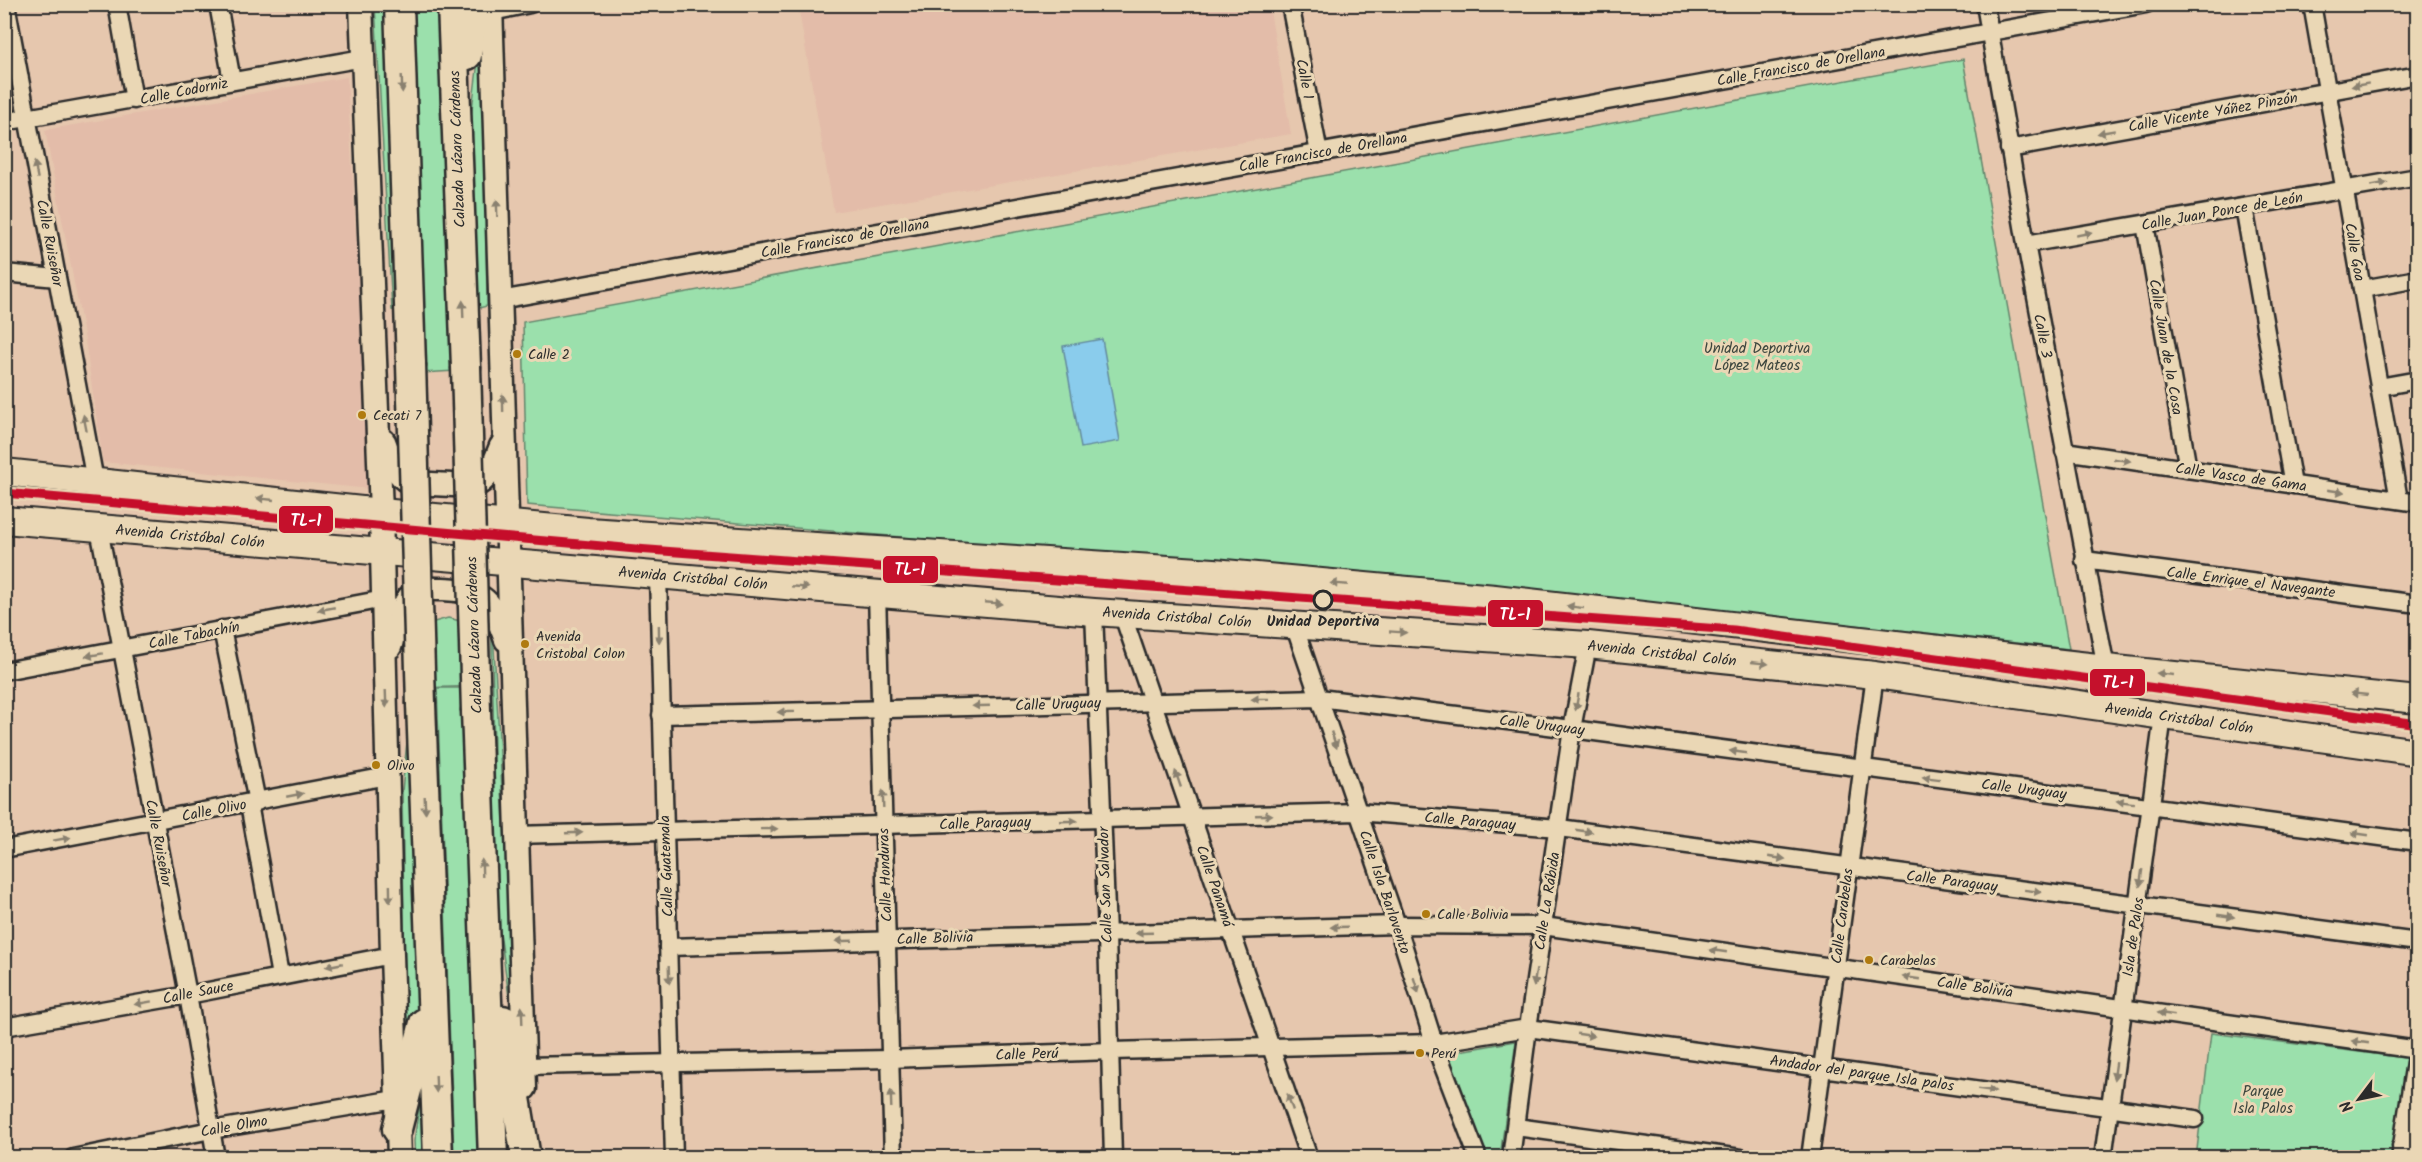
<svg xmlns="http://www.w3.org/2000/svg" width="2422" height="1162" font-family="Kalam,sans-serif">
<rect width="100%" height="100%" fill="#e6c7ae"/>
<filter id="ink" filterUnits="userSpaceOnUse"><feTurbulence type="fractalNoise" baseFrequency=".0167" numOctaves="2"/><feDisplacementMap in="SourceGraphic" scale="12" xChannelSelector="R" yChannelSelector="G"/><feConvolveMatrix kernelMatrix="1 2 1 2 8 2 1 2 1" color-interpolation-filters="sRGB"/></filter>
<g filter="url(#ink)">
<g fill="#e3bca9">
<polygon points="798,5 1269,5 1291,134 834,212"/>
<polygon points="347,77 370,489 103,462 85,340 45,130"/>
</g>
<g fill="#9be0ac" stroke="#63866c" stroke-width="1.5">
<polygon points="375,5 385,5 392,40 403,311 392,310"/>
<polygon points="409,5 442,5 455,371 422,373"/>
<polygon points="483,22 487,306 475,309 468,141"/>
<polygon points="1963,59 2069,649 1595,596 527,505 523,322"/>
<polygon points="491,595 517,1054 497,911"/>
<polygon points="448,618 485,627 487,686 415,688 413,628"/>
<polygon points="413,682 422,994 406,1051 402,791"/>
<polygon points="437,688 463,688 481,1157 454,1157"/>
<polygon points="2211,1033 2406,1058 2393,1157 2196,1158"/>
<polygon points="1516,1041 1500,1157 1485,1157 1448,1053"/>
<polygon points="429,1042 433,1157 415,1158 414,1141"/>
</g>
<polygon fill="#8accec" stroke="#648c9f" stroke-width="1.5" points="1102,339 1120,441 1081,448 1063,346"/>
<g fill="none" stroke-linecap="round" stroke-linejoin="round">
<defs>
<g id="street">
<polyline points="6,4 95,481"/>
<polyline points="117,4 134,100"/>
<polyline points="218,4 232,81"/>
<polyline points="1290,4 1319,153"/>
<polyline points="1985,4 2026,244 2106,668"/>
<polyline points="2312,4 2399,500"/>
<polyline points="492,12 530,4"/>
<polyline points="4,122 363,58"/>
<polyline points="2009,149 2418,75"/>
<polyline points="2244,207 2293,485"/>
<polyline points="2145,224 2188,469"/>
<polyline points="2026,244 2418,177"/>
<polyline points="4,273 57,278"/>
<polyline points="2362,289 2418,279"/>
<polyline points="500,300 2146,4"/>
<polyline points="2379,387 2418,380"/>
<polyline points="2064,451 2418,503"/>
<polyline points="99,529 188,995 216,1158"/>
<polyline points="2084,560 2418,604"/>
<polyline points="658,575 674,1158"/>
<polyline points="877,593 893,1158"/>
<polyline points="1094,612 1107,934 1113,1158"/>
<polyline points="1122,613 1309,1158"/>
<polyline points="1294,625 1397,925 1434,1043 1478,1158"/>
<polyline points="222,629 257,802"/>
<polyline points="4,671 384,599"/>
<polyline points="661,715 1319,698 1572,729 2418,842"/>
<polyline points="249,804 280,976"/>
<polyline points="515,835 1358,812 1559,828 2418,942"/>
<polyline points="4,849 387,776"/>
<polyline points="668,947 1397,925 1543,926 2418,1050"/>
<polyline points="4,1027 188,995 392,955"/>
<polyline points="524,1066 890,1059 1111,1051 1434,1043 1528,1028 2195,1119"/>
<polyline points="1516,1127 1741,1158"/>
<polyline points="2401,1146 2418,1148"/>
<polyline points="73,1158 211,1130 396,1099"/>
<polyline points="1511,1158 1528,1028 1572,729 1588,645"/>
<polyline points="1810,1158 1875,675"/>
<polyline points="2103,1158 2163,716"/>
<polyline points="2400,1158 2418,1043"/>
</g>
<g id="secondary">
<polyline points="361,4 381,512 392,955 399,1158"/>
<polyline points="491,4 525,1088"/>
<path d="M 384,441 C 390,457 395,475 410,483 L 474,486 C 490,480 495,460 501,446"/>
<path d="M 390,647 C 395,634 401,604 411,595 C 421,587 431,589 443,589 C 486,591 491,600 506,640"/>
</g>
<g id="primary">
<polyline points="4,472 381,512 588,531 1214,572 1495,598 2106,668 2418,700"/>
<polyline points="4,520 1094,612 1588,645 1875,675 2418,752"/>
</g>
<g id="highway">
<polyline points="399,4 411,364"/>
<polyline points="452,4 466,367"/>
<polyline points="467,55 474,4"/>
<polyline points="421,704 438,1158"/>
<polyline points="476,711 493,1158"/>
<polyline points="503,1020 526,1158"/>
<polyline points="397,1129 424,1023"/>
</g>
</defs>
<use href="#street" stroke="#2b2b2b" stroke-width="21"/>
<use href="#secondary" stroke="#2b2b2b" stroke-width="27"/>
<use href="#primary" stroke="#2b2b2b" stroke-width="30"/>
<use href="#highway" stroke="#2b2b2b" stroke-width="33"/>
<use href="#street" stroke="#ead7b5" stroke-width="16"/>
<use href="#secondary" stroke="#ead7b5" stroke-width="22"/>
<use href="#primary" stroke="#ead7b5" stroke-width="26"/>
<use href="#highway" stroke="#ead7b5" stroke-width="28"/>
<defs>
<g id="highway-bridge">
<polyline points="411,364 421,704"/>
<polyline points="466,367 476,711"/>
</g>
</defs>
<use href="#highway-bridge" stroke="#2b2b2b" stroke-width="33" stroke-linecap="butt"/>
<use href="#highway-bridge" stroke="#ead7b5" stroke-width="28"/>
<defs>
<polyline id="rail-1" points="4,493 636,549 1734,630 2418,724"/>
</defs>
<use href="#rail-1" stroke="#ead7b5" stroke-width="14"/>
<use href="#rail-1" stroke="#c5112c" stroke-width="9"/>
</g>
<defs><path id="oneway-solid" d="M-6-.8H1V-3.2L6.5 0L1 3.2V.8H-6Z" transform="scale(1.5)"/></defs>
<g fill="#8a8170">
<use href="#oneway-solid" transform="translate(402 84) rotate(88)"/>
<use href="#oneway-solid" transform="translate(2360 85) rotate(170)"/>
<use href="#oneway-solid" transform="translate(2106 132) rotate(170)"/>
<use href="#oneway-solid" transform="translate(36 170) rotate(-101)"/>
<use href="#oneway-solid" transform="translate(2379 184) rotate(-10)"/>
<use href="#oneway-solid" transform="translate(497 208) rotate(-92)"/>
<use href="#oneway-solid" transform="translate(2084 234) rotate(-10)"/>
<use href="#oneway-solid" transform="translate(463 309) rotate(-92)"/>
<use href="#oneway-solid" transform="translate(503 403) rotate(-91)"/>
<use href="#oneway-solid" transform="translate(85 423) rotate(-101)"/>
<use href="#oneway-solid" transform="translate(2122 460) rotate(8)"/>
<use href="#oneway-solid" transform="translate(2336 491) rotate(8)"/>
<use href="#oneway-solid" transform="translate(265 499) rotate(-174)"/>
<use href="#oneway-solid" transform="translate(1339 584) rotate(-175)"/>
<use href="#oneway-solid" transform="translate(800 587) rotate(5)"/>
<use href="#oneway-solid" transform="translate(994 603) rotate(5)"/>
<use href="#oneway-solid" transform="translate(1575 607) rotate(-173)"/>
<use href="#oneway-solid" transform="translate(326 609) rotate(169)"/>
<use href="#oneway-solid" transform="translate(1398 632) rotate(4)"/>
<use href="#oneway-solid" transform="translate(659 634) rotate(89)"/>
<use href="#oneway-solid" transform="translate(94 655) rotate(170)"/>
<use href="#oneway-solid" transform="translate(1760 663) rotate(6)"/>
<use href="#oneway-solid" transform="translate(2165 674) rotate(-174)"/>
<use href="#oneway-solid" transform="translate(2359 694) rotate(-174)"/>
<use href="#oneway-solid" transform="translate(386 699) rotate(88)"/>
<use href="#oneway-solid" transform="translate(1260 699) rotate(179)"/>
<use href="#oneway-solid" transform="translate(1577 702) rotate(100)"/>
<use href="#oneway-solid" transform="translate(981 706) rotate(178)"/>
<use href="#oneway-solid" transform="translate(786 712) rotate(179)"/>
<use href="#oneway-solid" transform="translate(1334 740) rotate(71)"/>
<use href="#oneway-solid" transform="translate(1738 752) rotate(-172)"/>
<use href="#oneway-solid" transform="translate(1931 778) rotate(-173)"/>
<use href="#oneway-solid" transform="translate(1178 779) rotate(-109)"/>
<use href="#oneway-solid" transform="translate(295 795) rotate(-11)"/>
<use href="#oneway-solid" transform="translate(883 799) rotate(-92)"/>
<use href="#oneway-solid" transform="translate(2125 802) rotate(-173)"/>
<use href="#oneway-solid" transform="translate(425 805) rotate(88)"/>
<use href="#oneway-solid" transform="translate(1264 815) rotate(-2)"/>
<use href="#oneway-solid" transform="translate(1069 821) rotate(-2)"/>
<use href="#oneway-solid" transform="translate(769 829) rotate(-1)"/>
<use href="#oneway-solid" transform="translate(1584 831) rotate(8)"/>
<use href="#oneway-solid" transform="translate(574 833) rotate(-2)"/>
<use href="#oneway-solid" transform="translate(2360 834) rotate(-172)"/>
<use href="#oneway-solid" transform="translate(62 839) rotate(-10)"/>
<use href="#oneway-solid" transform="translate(1777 858) rotate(8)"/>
<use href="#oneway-solid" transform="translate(482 868) rotate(-92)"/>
<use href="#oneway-solid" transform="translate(2141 878) rotate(98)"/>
<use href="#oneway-solid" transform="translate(2033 891) rotate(7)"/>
<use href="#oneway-solid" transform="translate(390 894) rotate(89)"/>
<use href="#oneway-solid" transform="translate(2226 916) rotate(8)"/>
<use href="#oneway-solid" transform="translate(1339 927) rotate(178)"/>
<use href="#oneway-solid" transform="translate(1144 933) rotate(178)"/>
<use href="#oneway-solid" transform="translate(844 941) rotate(178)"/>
<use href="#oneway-solid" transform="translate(1718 951) rotate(-172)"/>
<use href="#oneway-solid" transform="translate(334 965) rotate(169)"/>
<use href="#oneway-solid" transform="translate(669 975) rotate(88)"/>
<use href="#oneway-solid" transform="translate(1535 978) rotate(99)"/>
<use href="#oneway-solid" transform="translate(1911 978) rotate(-172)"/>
<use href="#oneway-solid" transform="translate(1416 985) rotate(72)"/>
<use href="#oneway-solid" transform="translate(143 1003) rotate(170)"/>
<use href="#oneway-solid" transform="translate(2166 1014) rotate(-172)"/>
<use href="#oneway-solid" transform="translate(522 1015) rotate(-92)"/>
<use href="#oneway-solid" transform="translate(1586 1035) rotate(8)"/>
<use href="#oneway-solid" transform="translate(2360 1042) rotate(-172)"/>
<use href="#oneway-solid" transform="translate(2115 1071) rotate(98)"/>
<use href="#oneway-solid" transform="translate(436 1084) rotate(88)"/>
<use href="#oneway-solid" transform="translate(1987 1090) rotate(8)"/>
<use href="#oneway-solid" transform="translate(891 1099) rotate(-92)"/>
<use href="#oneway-solid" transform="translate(1290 1102) rotate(-109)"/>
</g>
</g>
<g fill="#b07b0f" stroke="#ead7b5" stroke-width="2">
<circle cx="517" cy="354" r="5"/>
<circle cx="362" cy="415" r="5"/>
<circle cx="525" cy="644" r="5"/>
<circle cx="376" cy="765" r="5"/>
<circle cx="1426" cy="914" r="5"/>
<circle cx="1869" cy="960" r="5"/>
<circle cx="1420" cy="1053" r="5"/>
</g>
<circle fill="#ead7b5" stroke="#2b2b2b" stroke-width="3" cx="1323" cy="600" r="9"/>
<g text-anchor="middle" stroke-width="6" stroke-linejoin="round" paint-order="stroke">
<g font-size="14" fill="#2b2b2b" stroke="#ead7b5" text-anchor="start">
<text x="528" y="359">Calle 2</text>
<text x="373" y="420">Cecati 7</text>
<text x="536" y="641">Avenida<tspan x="536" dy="17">Cristobal Colon</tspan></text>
<text x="387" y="770">Olivo</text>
<text x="1437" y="919">Calle Bolivia</text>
<text x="1880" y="965">Carabelas</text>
<text x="1431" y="1058">Perú</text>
</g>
<g font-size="15" fill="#2b2b2b" stroke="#ead7b5">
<text transform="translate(1801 66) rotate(-10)" y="5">Calle Francisco de Orellana</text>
<text transform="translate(1305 79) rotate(79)" y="5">Calle 1</text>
<text transform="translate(184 91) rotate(-11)" y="5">Calle Codorniz</text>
<text transform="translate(2213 112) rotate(-10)" y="5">Calle Vicente Yáñez Pinzón</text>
<text transform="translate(457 149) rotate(-92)" y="5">Calzada Lázaro Cárdenas</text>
<text transform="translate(1323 152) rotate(-10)" y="5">Calle Francisco de Orellana</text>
<text transform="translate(2222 211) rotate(-10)" y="5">Calle Juan Ponce de León</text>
<text transform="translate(845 238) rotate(-10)" y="5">Calle Francisco de Orellana</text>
<text transform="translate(50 243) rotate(79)" y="5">Calle Ruiseñor</text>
<text transform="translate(2355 252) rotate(80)" y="5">Calle Goa</text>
<text transform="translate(2043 336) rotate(79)" y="5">Calle 3</text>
<text transform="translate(2166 347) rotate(80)" y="5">Calle Juan de la Cosa</text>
<text transform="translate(2241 477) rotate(8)" y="5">Calle Vasco de Gama</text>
<text transform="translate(190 536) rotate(5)" y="5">Avenida Cristóbal Colón</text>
<text transform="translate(693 578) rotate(5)" y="5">Avenida Cristóbal Colón</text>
<text transform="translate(2251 582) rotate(7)" y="5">Calle Enrique el Navegante</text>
<text transform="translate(1177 617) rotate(4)" y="5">Avenida Cristóbal Colón</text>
<text transform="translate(194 635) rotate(-11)" y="5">Calle Tabachín</text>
<text transform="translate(474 635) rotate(-92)" y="5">Calzada Lázaro Cárdenas</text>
<text transform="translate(1662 653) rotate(6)" y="5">Avenida Cristóbal Colón</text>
<text transform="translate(1058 704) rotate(-2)" y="5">Calle Uruguay</text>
<text transform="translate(2179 718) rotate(8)" y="5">Avenida Cristóbal Colón</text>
<text transform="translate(1542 725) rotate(7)" y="5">Calle Uruguay</text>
<text transform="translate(2024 789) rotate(7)" y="5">Calle Uruguay</text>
<text transform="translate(214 810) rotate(-11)" y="5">Calle Olivo</text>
<text transform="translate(1470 821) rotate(5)" y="5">Calle Paraguay</text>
<text transform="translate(985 823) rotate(-2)" y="5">Calle Paraguay</text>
<text transform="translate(159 843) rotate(79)" y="5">Calle Ruiseñor</text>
<text transform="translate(666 866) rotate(-92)" y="5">Calle Guatemala</text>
<text transform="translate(885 875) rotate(-92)" y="5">Calle Honduras</text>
<text transform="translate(1952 881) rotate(7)" y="5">Calle Paraguay</text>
<text transform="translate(1105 885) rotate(-92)" y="5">Calle San Salvador</text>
<text transform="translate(1215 886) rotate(71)" y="5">Calle Panamá</text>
<text transform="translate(1385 892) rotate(71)" y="5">Calle Isla Barlovento</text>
<text transform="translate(1547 901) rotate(-81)" y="5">Calle La Rábida</text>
<text transform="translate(1842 916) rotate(-83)" y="5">Calle Carabelas</text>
<text transform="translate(2133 937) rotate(-82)" y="5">Isla de Palos</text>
<text transform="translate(935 938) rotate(-2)" y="5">Calle Bolivia</text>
<text transform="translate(1975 987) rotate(8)" y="5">Calle Bolivia</text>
<text transform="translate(198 992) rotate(-11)" y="5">Calle Sauce</text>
<text transform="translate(1027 1054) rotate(-2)" y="5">Calle Perú</text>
<text transform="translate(1862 1073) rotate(8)" y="5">Andador del parque Isla palos</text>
<text transform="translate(234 1126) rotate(-10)" y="5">Calle Olmo</text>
</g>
<g font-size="15" fill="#3c463e" stroke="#ead7b5">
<text x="1757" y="353">Unidad Deportiva<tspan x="1757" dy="17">López Mateos</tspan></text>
<text x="2263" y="1096">Parque<tspan x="2263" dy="17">Isla Palos</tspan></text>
</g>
<g font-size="15" font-weight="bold" fill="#2b2b2b" stroke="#ead7b5">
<text x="1323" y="626">Unidad Deportiva</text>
</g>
</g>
<g stroke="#ead7b5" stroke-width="2">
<rect x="278" y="505" width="56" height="29" rx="6" fill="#c5112c"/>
<rect x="882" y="555" width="57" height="29" rx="6" fill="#c5112c"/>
<rect x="1487" y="599" width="57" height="29" rx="6" fill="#c5112c"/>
<rect x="2089" y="668" width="57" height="29" rx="6" fill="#c5112c"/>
</g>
<g font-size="16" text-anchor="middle" font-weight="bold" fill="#fff">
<text x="306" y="526">TL-1</text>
<text x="910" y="575">TL-1</text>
<text x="1515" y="620">TL-1</text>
<text x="2118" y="688">TL-1</text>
</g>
<rect width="2422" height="1162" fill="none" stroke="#ead7b5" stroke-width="24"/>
<rect x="12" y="12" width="2398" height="1138" fill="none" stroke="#2b2b2b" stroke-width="2" filter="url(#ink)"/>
<g transform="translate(2359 1099) rotate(238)" stroke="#ead7b5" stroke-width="4.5" paint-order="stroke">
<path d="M0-4.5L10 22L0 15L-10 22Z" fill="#2b2b2b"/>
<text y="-9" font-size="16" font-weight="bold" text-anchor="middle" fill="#2b2b2b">N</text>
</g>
</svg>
